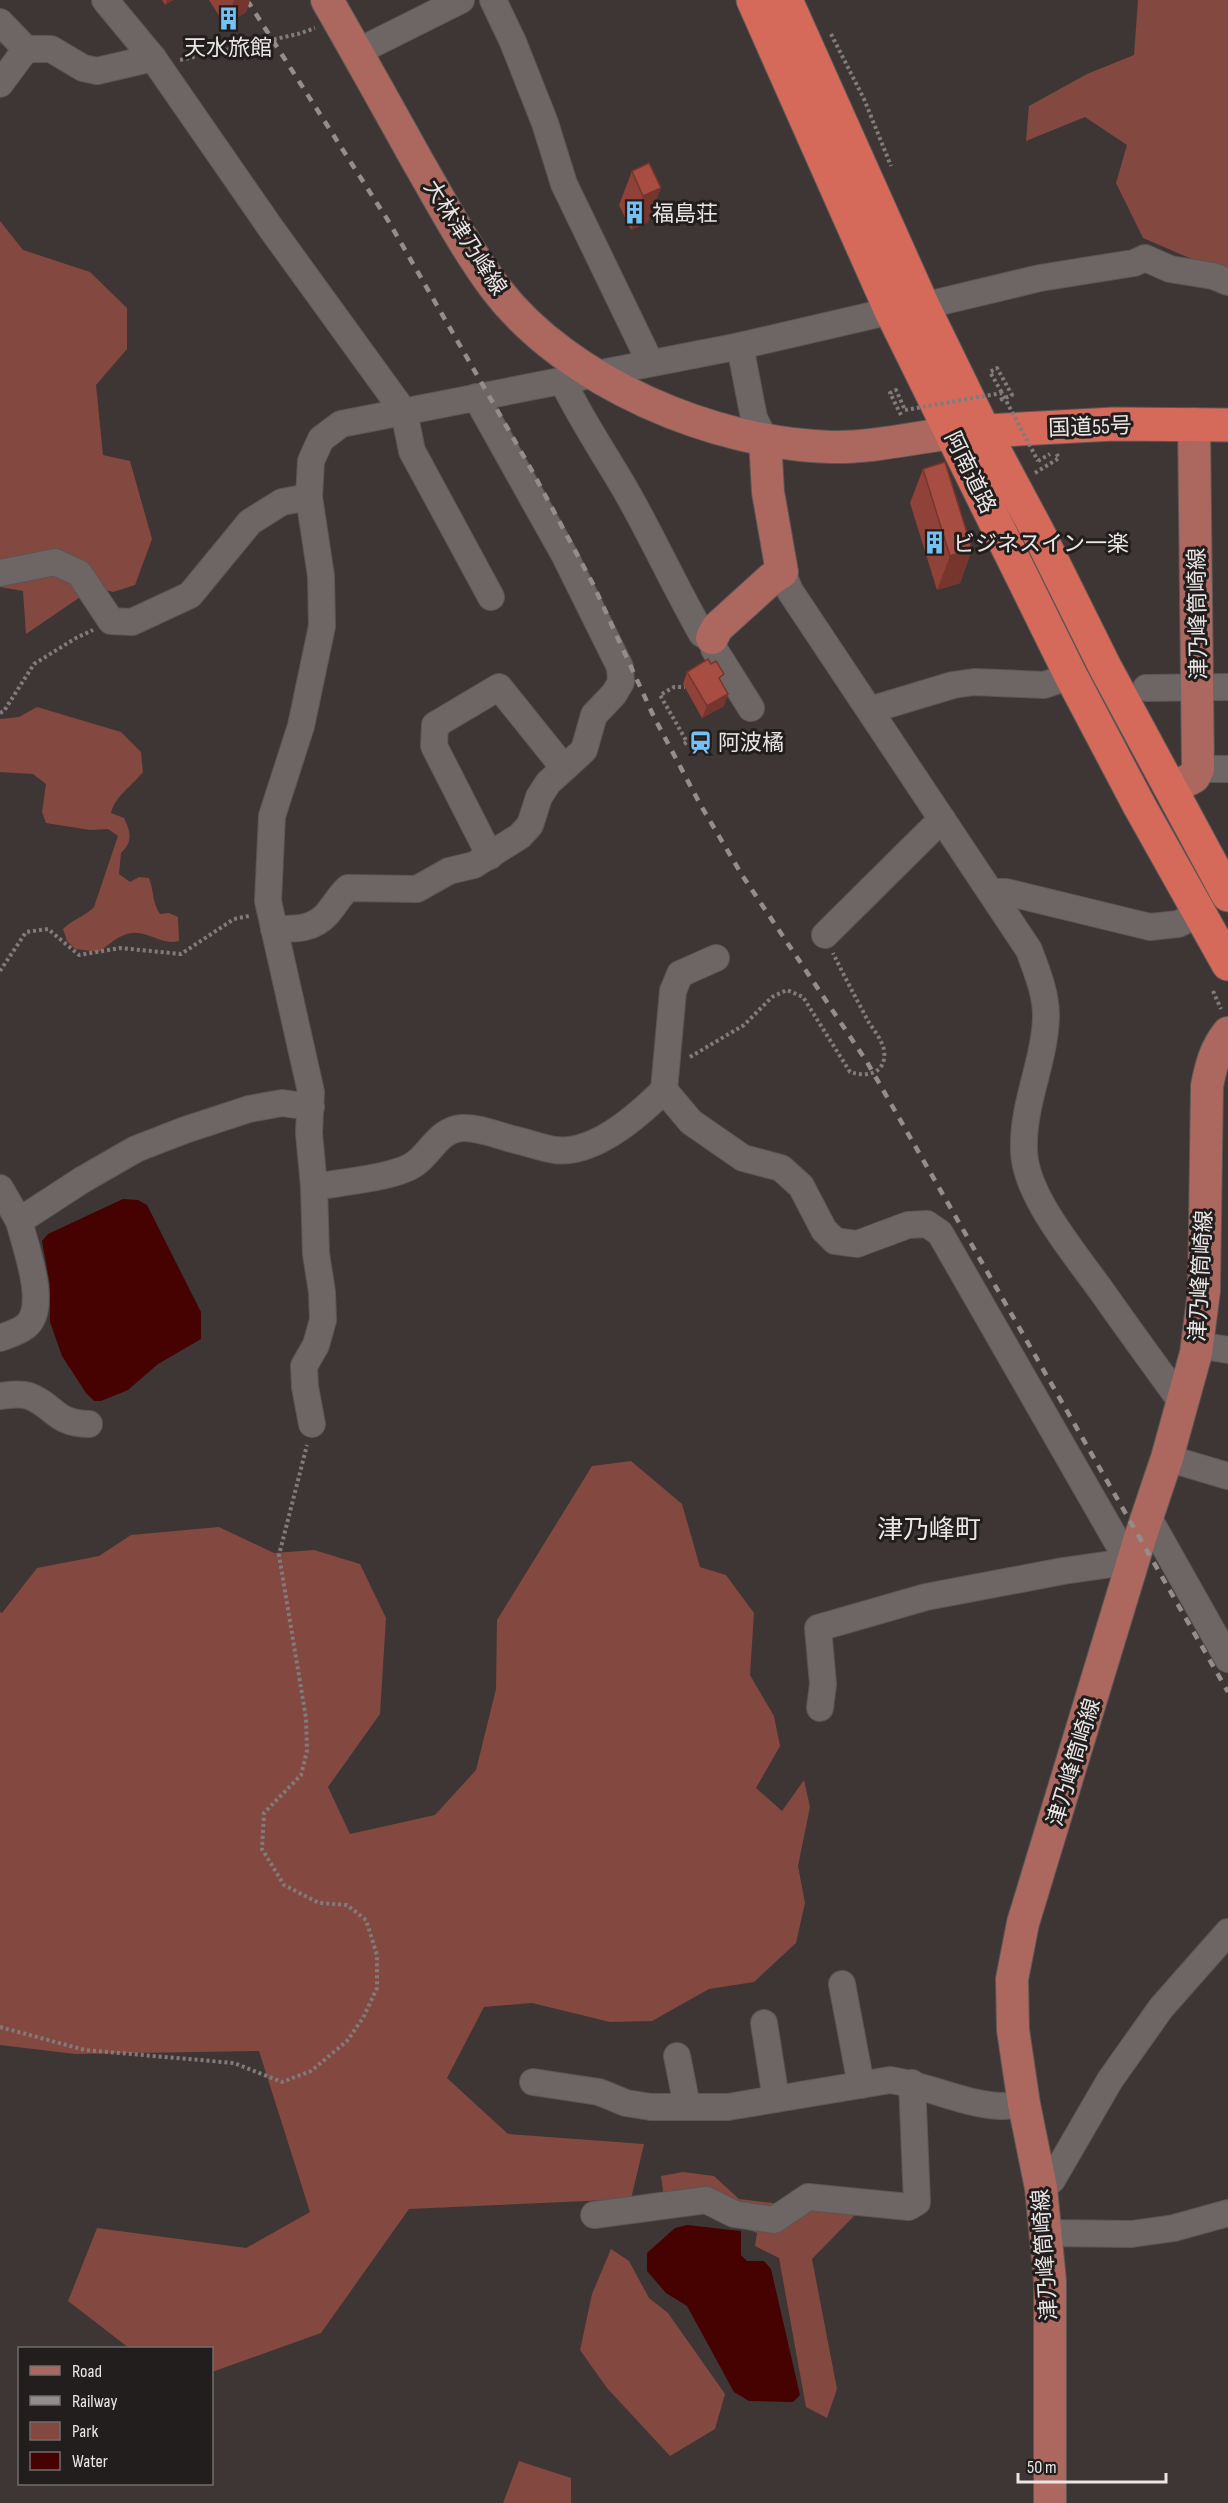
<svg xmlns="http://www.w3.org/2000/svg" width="1228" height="2503" font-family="'Sofia Sans Condensed','Noto Sans JP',sans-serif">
<rect width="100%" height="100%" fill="#3d3635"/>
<g fill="#83483f">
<polygon points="1138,0 1228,0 1228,269 1201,263 1143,238 1116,183 1127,145 1085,117 1026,141 1029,106 1087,74 1134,55"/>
<polygon points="0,221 23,250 90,272 127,308 127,349 96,385 103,455 130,461 152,539 135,585 113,592 95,587 26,634 23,591 0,587"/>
<path d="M 37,707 L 121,732 L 141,752 L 143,772 C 132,786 115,796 111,813 L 124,818 C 131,833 133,841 121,853 L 119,874 L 130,882 L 139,877 L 149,878 C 154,891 152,902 160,914 L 169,913 L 178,917 L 179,941 C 162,946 149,931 132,933 C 120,934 108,945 99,952 L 75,949 L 67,941 L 63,929 C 73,919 84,917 94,907 L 118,836 L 108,829 L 90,830 L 46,823 L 42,812 L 46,784 L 33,774 L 0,772 L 0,719 L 19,717 Z"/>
<polygon points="631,1461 682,1504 700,1567 726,1575 754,1613 750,1675 774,1716 780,1746 756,1788 782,1811 804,1780 810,1807 798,1866 805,1903 796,1943 754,1982 709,1989 652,2021 610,2022 532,2003 484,2007 447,2078 508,2134 644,2144 631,2199 409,2209 321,2333 212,2372 212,2348 129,2348 68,2301 97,2228 246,2248 310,2212 259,2051 75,2054 0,2045 0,1612 2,1613 37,1568 99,1556 131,1535 219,1527 274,1553 314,1550 360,1564 386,1618 380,1714 328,1787 350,1834 435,1815 476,1770 496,1689 497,1620 592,1466"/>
<polygon points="683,2172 714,2176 739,2199 857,2213 812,2259 837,2389 827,2418 806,2407 779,2258 755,2246 757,2233 710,2214 666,2213 661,2176"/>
<polygon points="611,2249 629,2261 649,2298 668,2313 725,2394 715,2429 670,2456 607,2388 580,2350 592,2294"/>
<polygon points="519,2461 571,2478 571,2503 503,2503"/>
</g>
<g fill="#450201">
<polygon points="123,1199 138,1200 147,1205 201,1312 201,1339 158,1364 128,1390 101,1401 94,1401 86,1393 62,1356 50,1322 50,1285 42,1241 48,1234"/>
<polygon points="687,2225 741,2231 741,2255 747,2261 764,2261 771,2269 800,2395 793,2402 749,2401 734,2392 687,2306 666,2293 647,2271 647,2253 675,2228"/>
</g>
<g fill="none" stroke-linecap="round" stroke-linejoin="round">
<defs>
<g id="minor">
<polyline points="105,0 153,58 270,227 404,412 412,451 491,597"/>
<polyline points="493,0 513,42 545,123 564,184 650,362"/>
<polyline points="0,22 26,49"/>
<polyline points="357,52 461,0"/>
<polyline points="0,84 26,49 51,49 83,68 97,71 153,58"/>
<polyline points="923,306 1040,278 1134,263 1145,258 1170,269 1213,276 1228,282"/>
<polyline points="740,346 754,418 765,440"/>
<path d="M 563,382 C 581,419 604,453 625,489 C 652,536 675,587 702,634 L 712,638 L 714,649 L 751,708"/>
<path d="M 782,572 L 790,591 L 1029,950 C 1037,972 1046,993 1046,1016 C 1045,1062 1022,1104 1024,1151 C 1025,1196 1077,1256 1103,1293 C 1129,1330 1156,1367 1183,1404"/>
<polyline points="0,573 55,562 79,573 111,621 132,622 190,595 250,522 282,502 309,497"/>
<polyline points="1146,688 1228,687"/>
<polyline points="870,710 953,685 974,682 1044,685 1071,676"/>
<polyline points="1198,769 1228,769"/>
<polyline points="490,856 434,746 435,725 499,687 564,768"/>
<polyline points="991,892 1006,892 1150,927 1178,924 1201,913"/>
<path d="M 274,929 C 294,929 313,930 327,914 C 335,905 339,896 348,888 L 417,889 L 449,871 L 474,865 L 520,836 L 530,825 L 539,797 L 548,783 L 584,750 L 594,715 L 614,694 L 621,682 L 620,667 L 565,556 L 476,397"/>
<polyline points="825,935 942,819"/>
<polyline points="664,1090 673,991 680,974 716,958"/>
<path d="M 314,1187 C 340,1182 397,1178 416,1163 C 432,1151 439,1130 462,1128 C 479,1127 499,1136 516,1140 C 529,1143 542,1148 555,1150 C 594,1155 639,1115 664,1090 L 691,1122 L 743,1158 L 781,1168 L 801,1186 L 824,1230 L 835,1241 L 857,1244 L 908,1225 L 927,1224 L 940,1233 L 1119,1545 L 1133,1561 L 1063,1571 L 926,1597 L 818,1628 L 823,1684 L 820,1708"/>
<polyline points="0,1188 19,1221 82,1180 136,1149 185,1130 249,1109 282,1103 311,1107"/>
<path d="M 0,1338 C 8,1335 19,1332 26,1326 C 49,1307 25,1246 19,1221"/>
<polyline points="1197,1345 1228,1350"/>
<path d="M 0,1396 C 10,1395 19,1393 29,1396 C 54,1405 55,1424 89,1424"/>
<polyline points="312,1424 305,1387 304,1366 316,1345 323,1320 322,1292 316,1254 314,1187 309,1133 311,1092 268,901 272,816 301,726 322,626 321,576 309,497 311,461 321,439 341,424 740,346 891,311"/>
<polyline points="1167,1458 1228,1476"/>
<polyline points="1148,1517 1228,1659"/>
<polyline points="842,1984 861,2085"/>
<polyline points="764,2023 776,2099"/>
<polyline points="677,2056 687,2106"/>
<path d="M 533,2082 L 599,2092 L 626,2103 L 651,2107 L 728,2107 L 890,2080 C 927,2085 962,2104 1000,2106 C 1008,2106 1016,2105 1024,2104"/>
<polyline points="1041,2188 1052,2180 1110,2080 1161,2008 1228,1932"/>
<polyline points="594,2215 706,2200 734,2214 774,2220 808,2197 909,2207 917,2202 912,2083"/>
<polyline points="1045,2233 1132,2234 1174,2228 1228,2213"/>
</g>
<g id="major">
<path d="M 327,0 C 358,54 388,108 418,162 C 443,205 466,249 496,289 C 568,383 715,444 831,447 C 871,448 912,438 952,433"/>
<polyline points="712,638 717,628 771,579 782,572 768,492 765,440"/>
<polyline points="1171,789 1194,777 1198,769 1194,424"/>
<path d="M 1050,2503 L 1050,2281 L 1041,2188 L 1024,2104 L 1013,2030 L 1012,1979 L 1023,1923 L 1140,1538 L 1167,1458 L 1196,1353 L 1204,1291 L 1207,1086 C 1211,1066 1215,1049 1228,1033"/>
</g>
<g id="highway">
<polyline points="753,0 891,311 1071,676 1140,807 1228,964"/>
<polyline points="786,0 923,306 984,431 1039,534 1105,667 1228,895"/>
<polyline points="966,432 1114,424 1228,425"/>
</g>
</defs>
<use href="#minor" stroke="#5b5554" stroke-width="28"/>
<use href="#major" stroke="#5b5554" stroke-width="34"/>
<use href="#highway" stroke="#5b5554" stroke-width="35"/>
<g stroke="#817b7a" stroke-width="4" stroke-dasharray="3 3" stroke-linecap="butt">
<polyline points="831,34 864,99 891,166"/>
<polyline points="180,60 298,34 315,28"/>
<polyline points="1000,400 1012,395 997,368 990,372 1002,393"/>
<polyline points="901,415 890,393 896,390 905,410"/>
<polyline points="1038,461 1050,454"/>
<polyline points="1035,473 1059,458 1056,453"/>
<polyline points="0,713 4,711 34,664 76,638 93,630"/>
<polyline points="684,744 687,742 660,695 674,687 685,687"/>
<polyline points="0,971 26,932 48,929 79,955 120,948 181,954 234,919 249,916"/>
<polyline points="1213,991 1221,1009"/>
<path d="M 690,1057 L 744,1025 L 772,997 L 787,990 L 803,997 L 850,1072 C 868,1078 887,1073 884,1050 C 882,1040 873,1029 868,1021 C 856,998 844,976 833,953"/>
<polyline points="0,2027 85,2050 234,2063 282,2082 311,2071 347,2041 363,2018 377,1988 377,1955 366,1920 347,1905 319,1903 284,1885 262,1849 264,1813 301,1775 307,1751 306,1718 279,1555 307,1445"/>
</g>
<use href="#minor" stroke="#6e6665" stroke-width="26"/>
<use href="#major" stroke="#ac685f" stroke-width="32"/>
<use href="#highway" stroke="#d56a5b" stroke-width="33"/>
<polyline stroke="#938d8c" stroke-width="4.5" stroke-dasharray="8 8" stroke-linecap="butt" points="247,0 389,222 531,469 593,584 654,717 700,804 742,875 867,1062 1228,1692"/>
<polyline stroke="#817b7a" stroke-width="4" stroke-dasharray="3 3" stroke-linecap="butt" points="905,410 1002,393 1038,461"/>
</g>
<g fill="#904238">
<polygon points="162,0 173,0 165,5"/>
<polygon points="209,0 250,0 246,12 225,25"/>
<polygon points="649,163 648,222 631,230 619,205 632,171"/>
<polygon points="923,469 972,549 960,583 937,590 910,503"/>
<polygon points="687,672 721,682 724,706 702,718 683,684"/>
</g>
<g fill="#76362e">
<polygon points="167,0 173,0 165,5"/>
<polygon points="234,0 250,0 246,12 225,25"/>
<polygon points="661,188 648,222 631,230 643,196"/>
<polygon points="972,549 960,583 937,590 950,556"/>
<polygon points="728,694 724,706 702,718 707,706"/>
</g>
<g fill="#a84d41" stroke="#76362e" stroke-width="1.5">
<polygon points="649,163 661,188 643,196 632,171"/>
<polygon points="945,462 972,549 950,556 923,469"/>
<polygon points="708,659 711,664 716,661 724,674 719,678 728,694 707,706 687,672"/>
</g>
<defs>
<symbol id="building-bare" viewBox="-9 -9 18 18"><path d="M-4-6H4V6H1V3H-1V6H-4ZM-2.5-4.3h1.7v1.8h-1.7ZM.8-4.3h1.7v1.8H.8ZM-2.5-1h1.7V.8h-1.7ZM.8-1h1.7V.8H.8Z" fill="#73c1f5" stroke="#221e1e" stroke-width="2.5" paint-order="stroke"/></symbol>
<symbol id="station-bare" viewBox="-9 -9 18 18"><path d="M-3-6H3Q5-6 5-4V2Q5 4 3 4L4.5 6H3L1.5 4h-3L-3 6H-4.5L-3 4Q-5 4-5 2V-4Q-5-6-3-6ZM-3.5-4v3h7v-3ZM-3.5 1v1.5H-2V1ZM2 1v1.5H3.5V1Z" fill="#73c1f5" stroke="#221e1e" stroke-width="2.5" paint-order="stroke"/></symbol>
</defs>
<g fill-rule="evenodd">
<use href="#building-bare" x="212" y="2" width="33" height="33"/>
<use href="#building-bare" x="618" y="196" width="33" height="33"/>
<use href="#building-bare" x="918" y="526" width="33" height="33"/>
<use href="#station-bare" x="684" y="726" width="33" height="33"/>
</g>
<g text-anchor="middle" stroke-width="6" stroke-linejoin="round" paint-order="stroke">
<g font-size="22" fill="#eae6e5" stroke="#221e1e" text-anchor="start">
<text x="228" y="55" text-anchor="middle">天水旅館</text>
<text x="652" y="221">福島荘</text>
<text x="953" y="551">ビジネスイン一楽</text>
<text x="718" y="750">阿波橘</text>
</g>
<g font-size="22" fill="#eae6e5" stroke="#221e1e">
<text transform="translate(466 237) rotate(57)" y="8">大林津乃峰線</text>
<text transform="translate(1090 426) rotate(-2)" y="8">国道55号</text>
<text transform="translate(971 472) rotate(64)" y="8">阿南道路</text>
<text transform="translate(1197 614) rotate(-91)" y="8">津乃峰筒崎線</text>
<text transform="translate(1200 1276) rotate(-87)" y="8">津乃峰筒崎線</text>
<text transform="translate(1073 1762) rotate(-73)" y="8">津乃峰筒崎線</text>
<text transform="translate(1044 2255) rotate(-94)" y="8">津乃峰筒崎線</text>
</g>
<g font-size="26" fill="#eae6e5" stroke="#221e1e">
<text x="929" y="1538">津乃峰町</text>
</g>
</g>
<rect x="18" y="2347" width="195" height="138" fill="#221e1e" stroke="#726e6e" stroke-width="1.5"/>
<rect x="30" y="2366" width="30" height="9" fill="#ac685f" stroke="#726e6e" stroke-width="1.5"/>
<text x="72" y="2377" font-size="18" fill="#eae6e5">Road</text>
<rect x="30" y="2396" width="30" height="9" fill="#938d8c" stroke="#726e6e" stroke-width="1.5"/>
<text x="72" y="2407" font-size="18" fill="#eae6e5">Railway</text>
<rect x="30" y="2422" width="30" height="18" fill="#83483f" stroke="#726e6e" stroke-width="1.5"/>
<text x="72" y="2437" font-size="18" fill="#eae6e5">Park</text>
<rect x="30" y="2452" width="30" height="18" fill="#450201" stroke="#726e6e" stroke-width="1.5"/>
<text x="72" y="2467" font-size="18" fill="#eae6e5">Water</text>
<path d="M1018 2473v9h148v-9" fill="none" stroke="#eae6e5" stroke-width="3"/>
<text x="1027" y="2473" font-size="18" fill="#eae6e5" stroke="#221e1e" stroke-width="4.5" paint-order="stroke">50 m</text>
</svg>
